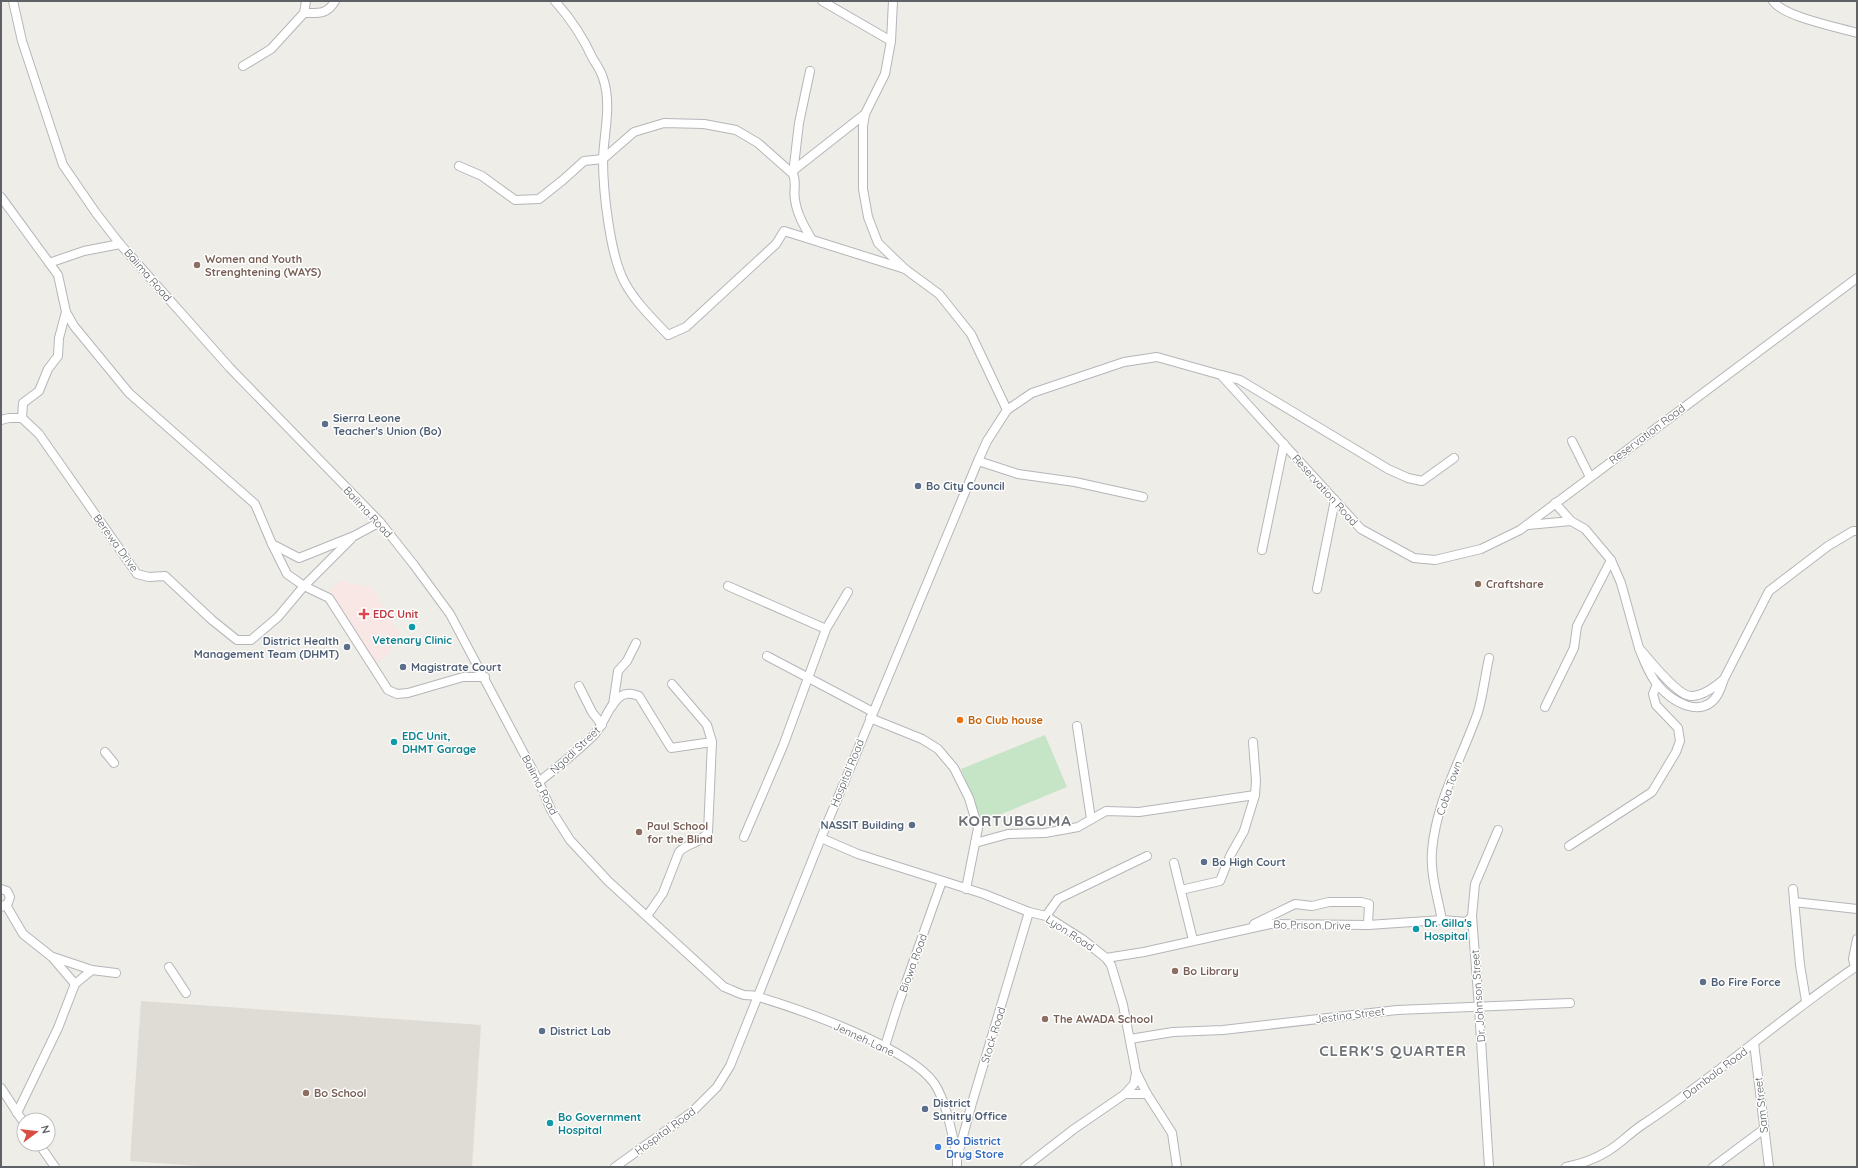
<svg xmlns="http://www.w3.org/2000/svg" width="1858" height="1168" font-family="Quicksand,sans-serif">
<rect width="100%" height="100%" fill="#efede7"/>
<polygon fill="#dfdcd5" points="141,1001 481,1025 472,1167 212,1167 130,1161"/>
<polygon fill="#f9e7e5" points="341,580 372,588 400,634 386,656 374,665 327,593"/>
<polygon fill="#c6e4c6" points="1045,735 1067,787 982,822 961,769"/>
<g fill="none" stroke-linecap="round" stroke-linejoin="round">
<defs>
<g id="minor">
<path d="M 13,1 L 22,41 L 63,165 L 96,213 L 120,244 L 230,368 L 380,522 L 414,565 L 450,614 L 539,782 L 551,810 L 570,840 L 608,881 L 724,987 C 730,989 737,993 744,995 C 749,995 754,995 759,997 C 802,1010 908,1047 934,1083 C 946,1100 953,1137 957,1158"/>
<path d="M 555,1 C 571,19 583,37 593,59 C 597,65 601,71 603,78 C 612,104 604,132 603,159 C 603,191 610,256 625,283 C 636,303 653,319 668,335 L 686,327 L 776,244 L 784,231 L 905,269"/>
<polyline points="822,1 891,41"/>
<polyline points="893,1 891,41 885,74 865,114 863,126 863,189 868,217 878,243 905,269 939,294 971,334 1007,410"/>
<path d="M 1773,1 C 1784,17 1837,27 1857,33"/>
<path d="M 304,13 C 318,13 327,15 335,1"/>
<polyline points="243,66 271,49 304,13 306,1"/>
<path d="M 459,166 L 482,176 L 515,200 L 539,199 L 563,180 L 584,161 L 603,159 L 634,132 L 664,123 L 704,124 L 736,130 L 758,143 L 793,174 C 797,183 793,191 795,200 C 797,214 804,226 811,238"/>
<polyline points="795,169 865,114"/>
<polyline points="793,174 799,123 810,71"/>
<polyline points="1,197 58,275 66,312 74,326 129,393 255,504 272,544 299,558 354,536 380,522"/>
<polyline points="49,263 84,251 120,244"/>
<polyline points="1222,375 1240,380 1388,469 1408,478 1422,481 1454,458"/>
<polyline points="22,418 23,403 39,391 48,369 58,356 59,338 66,312"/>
<polyline points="1,420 9,418 22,418 39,434 137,574 149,577 165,576 212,620 237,640 251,640 278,617 304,586 351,539"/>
<polyline points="1572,441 1590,477"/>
<polyline points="978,461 1018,474 1075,482 1143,497"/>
<polyline points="1555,503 1571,521 1585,529 1611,560 1621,583 1639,648"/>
<polyline points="1528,525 1571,521"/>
<polyline points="272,544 287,574 304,586 329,598 388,690 397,694 408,693 463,677 485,677"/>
<polyline points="1262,550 1284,444"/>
<polyline points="728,586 826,629"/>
<polyline points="1317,589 1335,500"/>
<polyline points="767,656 873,712"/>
<path d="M 1724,679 C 1715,687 1703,696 1691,696 C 1677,696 1649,659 1639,648 C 1644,661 1649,674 1657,684 C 1670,701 1703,721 1718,694 C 1721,689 1722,684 1724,679 L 1769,591 L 1828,546 L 1853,531 L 1857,531"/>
<polyline points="579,686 592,712 602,725"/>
<polyline points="613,705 618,671 627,661 636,643"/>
<polyline points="1545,707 1574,648 1577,626 1611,560"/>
<polyline points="870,718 922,739 938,749 954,768 969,798 978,828 966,889"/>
<polyline points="1077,726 1091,819"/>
<polyline points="105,752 114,763"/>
<path d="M 539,782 C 557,767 576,753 593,736 C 604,725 608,705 621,696 C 627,692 633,694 639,696 L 671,748 L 712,742"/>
<polyline points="744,837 783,746 826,629 848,592"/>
<polyline points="821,838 858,854 984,894 1029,912 1046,916 1082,939 1106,958 1111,965 1123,1005 1136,1072 1147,1094 1172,1133 1177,1167"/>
<polyline points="975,843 1008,834 1045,833 1078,827 1106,811 1139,812 1255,795"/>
<polyline points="1569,846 1652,792 1676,752 1680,741 1678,728 1656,705 1653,694 1657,684"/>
<polyline points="1174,863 1193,940"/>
<polyline points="1,889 7,891 10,897 8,903 1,907"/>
<polyline points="1793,889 1800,965 1806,1001"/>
<polyline points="1181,890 1220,881 1230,856 1244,831 1255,795 1256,781 1253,742"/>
<polyline points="1794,902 1857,909"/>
<polyline points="6,905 23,934 52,957 75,984"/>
<path d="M 647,916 L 663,893 L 679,852 C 687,843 702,843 708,832 L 712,742 L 707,725 L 672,684"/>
<polyline points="1046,916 1058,899 1147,856"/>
<path d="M 1442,920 C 1438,898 1430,874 1432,851 C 1436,801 1462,758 1478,712 C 1483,695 1485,676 1489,658"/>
<polyline points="1254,924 1295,904 1312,906 1329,902 1361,902 1369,904 1368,925"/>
<polyline points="53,957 92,970 116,973"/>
<polyline points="1106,958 1144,952 1270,924 1368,925 1442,920 1467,922 1472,916"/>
<polyline points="169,967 186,993"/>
<polyline points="1855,967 1853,959 1857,939"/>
<polyline points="1130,1039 1173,1032 1223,1030 1397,1010 1570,1003"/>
<polyline points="1754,1043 1769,1167"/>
<polyline points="885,1046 898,1005 942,881"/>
<polyline points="1,1088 24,1123"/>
<polyline points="1125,1094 1147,1094"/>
<polyline points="17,1113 58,1028 75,984 92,970"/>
<polyline points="39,1144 55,1167"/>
<polyline points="615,1167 692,1112 717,1087 730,1066 821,838 978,461 987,441 1007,410 1032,393 1124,362 1157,357 1221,375 1361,529 1414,558 1435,560 1481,549 1520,530 1857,278"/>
<polyline points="957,1167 957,1158 972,1103 1029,912"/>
<polyline points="1025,1167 1074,1129 1125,1094 1134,1084 1136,1073"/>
<polyline points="1489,1167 1479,1008 1472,916 1475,884 1498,830"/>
<path d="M 1566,1167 C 1581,1164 1595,1159 1608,1151 C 1620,1144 1630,1133 1642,1125 C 1717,1076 1783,1016 1857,966"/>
<polyline points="1713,1167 1764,1129"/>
</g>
</defs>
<use href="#minor" stroke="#b4b6ba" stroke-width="10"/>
<use href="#minor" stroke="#fff" stroke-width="8"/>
</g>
<g fill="#8d6e63" stroke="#fff" stroke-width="1.5">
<circle cx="197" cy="265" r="4"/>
<circle cx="1478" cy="584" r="4"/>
<circle cx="639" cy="832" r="4"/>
<circle cx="1175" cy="971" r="4"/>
<circle cx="1045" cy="1019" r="4"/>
<circle cx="306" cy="1093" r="4"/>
</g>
<g fill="#5c6f8a" stroke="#fff" stroke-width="1.5">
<circle cx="325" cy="424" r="4"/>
<circle cx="918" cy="486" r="4"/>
<circle cx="347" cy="647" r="4"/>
<circle cx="403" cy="667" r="4"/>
<circle cx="912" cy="825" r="4"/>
<circle cx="1204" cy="862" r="4"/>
<circle cx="1703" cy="982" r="4"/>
<circle cx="542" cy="1031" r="4"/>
<circle cx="925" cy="1109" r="4"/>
</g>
<path fill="#e0444e" stroke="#fff" stroke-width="1.5" d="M362 608h4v4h4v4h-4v4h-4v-4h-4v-4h4z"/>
<g fill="#0f9aa8" stroke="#fff" stroke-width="1.5">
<circle cx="412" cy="627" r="4"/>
<circle cx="394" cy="742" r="4"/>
<circle cx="1416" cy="929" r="4"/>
<circle cx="550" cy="1123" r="4"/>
</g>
<circle fill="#e8710a" stroke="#fff" stroke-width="1.5" cx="960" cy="720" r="4"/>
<circle fill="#3f7fe0" stroke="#fff" stroke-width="1.5" cx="938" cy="1147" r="4"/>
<g text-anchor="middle" stroke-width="3" stroke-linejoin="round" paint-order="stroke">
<g font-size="11" font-weight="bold" fill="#785e54" stroke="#fff" text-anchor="start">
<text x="205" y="263">Women and Youth<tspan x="205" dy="13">Strenghtening (WAYS)</tspan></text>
<text x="1486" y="588">Craftshare</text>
<text x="647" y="830">Paul School<tspan x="647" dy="13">for the Blind</tspan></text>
<text x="1183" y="975">Bo Library</text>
<text x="1053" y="1023">The AWADA School</text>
<text x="314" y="1097">Bo School</text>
</g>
<g font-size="11" fill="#5e6165" stroke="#fff">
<text transform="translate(148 275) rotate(49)" y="4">Baiima Road</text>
<text transform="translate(1647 434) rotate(-37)" y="4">Reservation Road</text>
<text transform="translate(1325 490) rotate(48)" y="4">Reservation Road</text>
<text transform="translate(368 512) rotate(47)" y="4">Baiima Road</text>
<text transform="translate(116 543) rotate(54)" y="4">Berewa Drive</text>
<text transform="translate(575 750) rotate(-43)" y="4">Ngadi Street</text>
<text transform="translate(847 773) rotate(-68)" y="4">Hospital Road</text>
<text transform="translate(540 785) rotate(63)" y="4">Baiima Road</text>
<text transform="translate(1449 788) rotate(-71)" y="4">Coba Town</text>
<text transform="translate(1312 925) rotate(1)" y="4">Bo Prison Drive</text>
<text transform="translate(1070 933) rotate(33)" y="4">Lyon Road</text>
<text transform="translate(913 963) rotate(-70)" y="4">Biowa Road</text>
<text transform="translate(1478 996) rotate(-94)" y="4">Dr. Johnson Street</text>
<text transform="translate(1350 1015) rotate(-7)" y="4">Jestina Street</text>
<text transform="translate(993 1035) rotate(-73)" y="4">Stock Road</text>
<text transform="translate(864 1039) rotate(25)" y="4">Jenneh Lane</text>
<text transform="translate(1715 1073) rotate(-37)" y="4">Dambala Road</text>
<text transform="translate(1761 1105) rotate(-96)" y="4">Sam Street</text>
<text transform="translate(665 1131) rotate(-36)" y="4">Hospital Road</text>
</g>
<g font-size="11" font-weight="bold" fill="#4e5e75" stroke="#fff" text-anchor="start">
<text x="333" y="422">Sierra Leone<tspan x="333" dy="13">Teacher's Union (Bo)</tspan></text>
<text x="926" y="490">Bo City Council</text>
<text x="339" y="645" text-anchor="end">District Health<tspan x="339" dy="13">Management Team (DHMT)</tspan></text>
<text x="411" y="671">Magistrate Court</text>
<text x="904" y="829" text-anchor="end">NASSIT Building</text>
<text x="1212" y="866">Bo High Court</text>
<text x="1711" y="986">Bo Fire Force</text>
<text x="550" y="1035">District Lab</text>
<text x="933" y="1107">District<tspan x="933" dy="13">Sanitry Office</tspan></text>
</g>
<g font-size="11" font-weight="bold" fill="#be3a42" stroke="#fff" text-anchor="start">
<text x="373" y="618">EDC Unit</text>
</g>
<g font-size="11" font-weight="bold" fill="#0d838f" stroke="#fff" text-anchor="start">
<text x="412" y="644" text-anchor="middle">Vetenary Clinic</text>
<text x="402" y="740">EDC Unit,<tspan x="402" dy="13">DHMT Garage</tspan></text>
<text x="1424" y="927">Dr. Gilla's<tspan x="1424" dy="13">Hospital</tspan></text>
<text x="558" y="1121">Bo Government<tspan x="558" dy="13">Hospital</tspan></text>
</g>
<g font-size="11" font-weight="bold" fill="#c56008" stroke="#fff" text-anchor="start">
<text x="968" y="724">Bo Club house</text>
</g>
<g font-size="11" font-weight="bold" fill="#366cbe" stroke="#fff" text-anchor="start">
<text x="946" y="1145">Bo District<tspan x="946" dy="13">Drug Store</tspan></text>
</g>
<g font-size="15" font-weight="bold" letter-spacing="1" fill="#6f7377" stroke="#fff">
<text x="1015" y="826">KORTUBGUMA</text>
<text x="1393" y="1056">CLERK'S QUARTER</text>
</g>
</g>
<rect width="1858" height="1168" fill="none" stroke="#5e6165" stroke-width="4"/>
<g transform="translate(36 1132) rotate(75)"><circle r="19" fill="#ffffff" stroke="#bfc0c1"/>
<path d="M0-3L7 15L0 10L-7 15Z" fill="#da4e42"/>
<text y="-6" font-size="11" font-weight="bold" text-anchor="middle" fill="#5e6165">N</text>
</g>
</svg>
